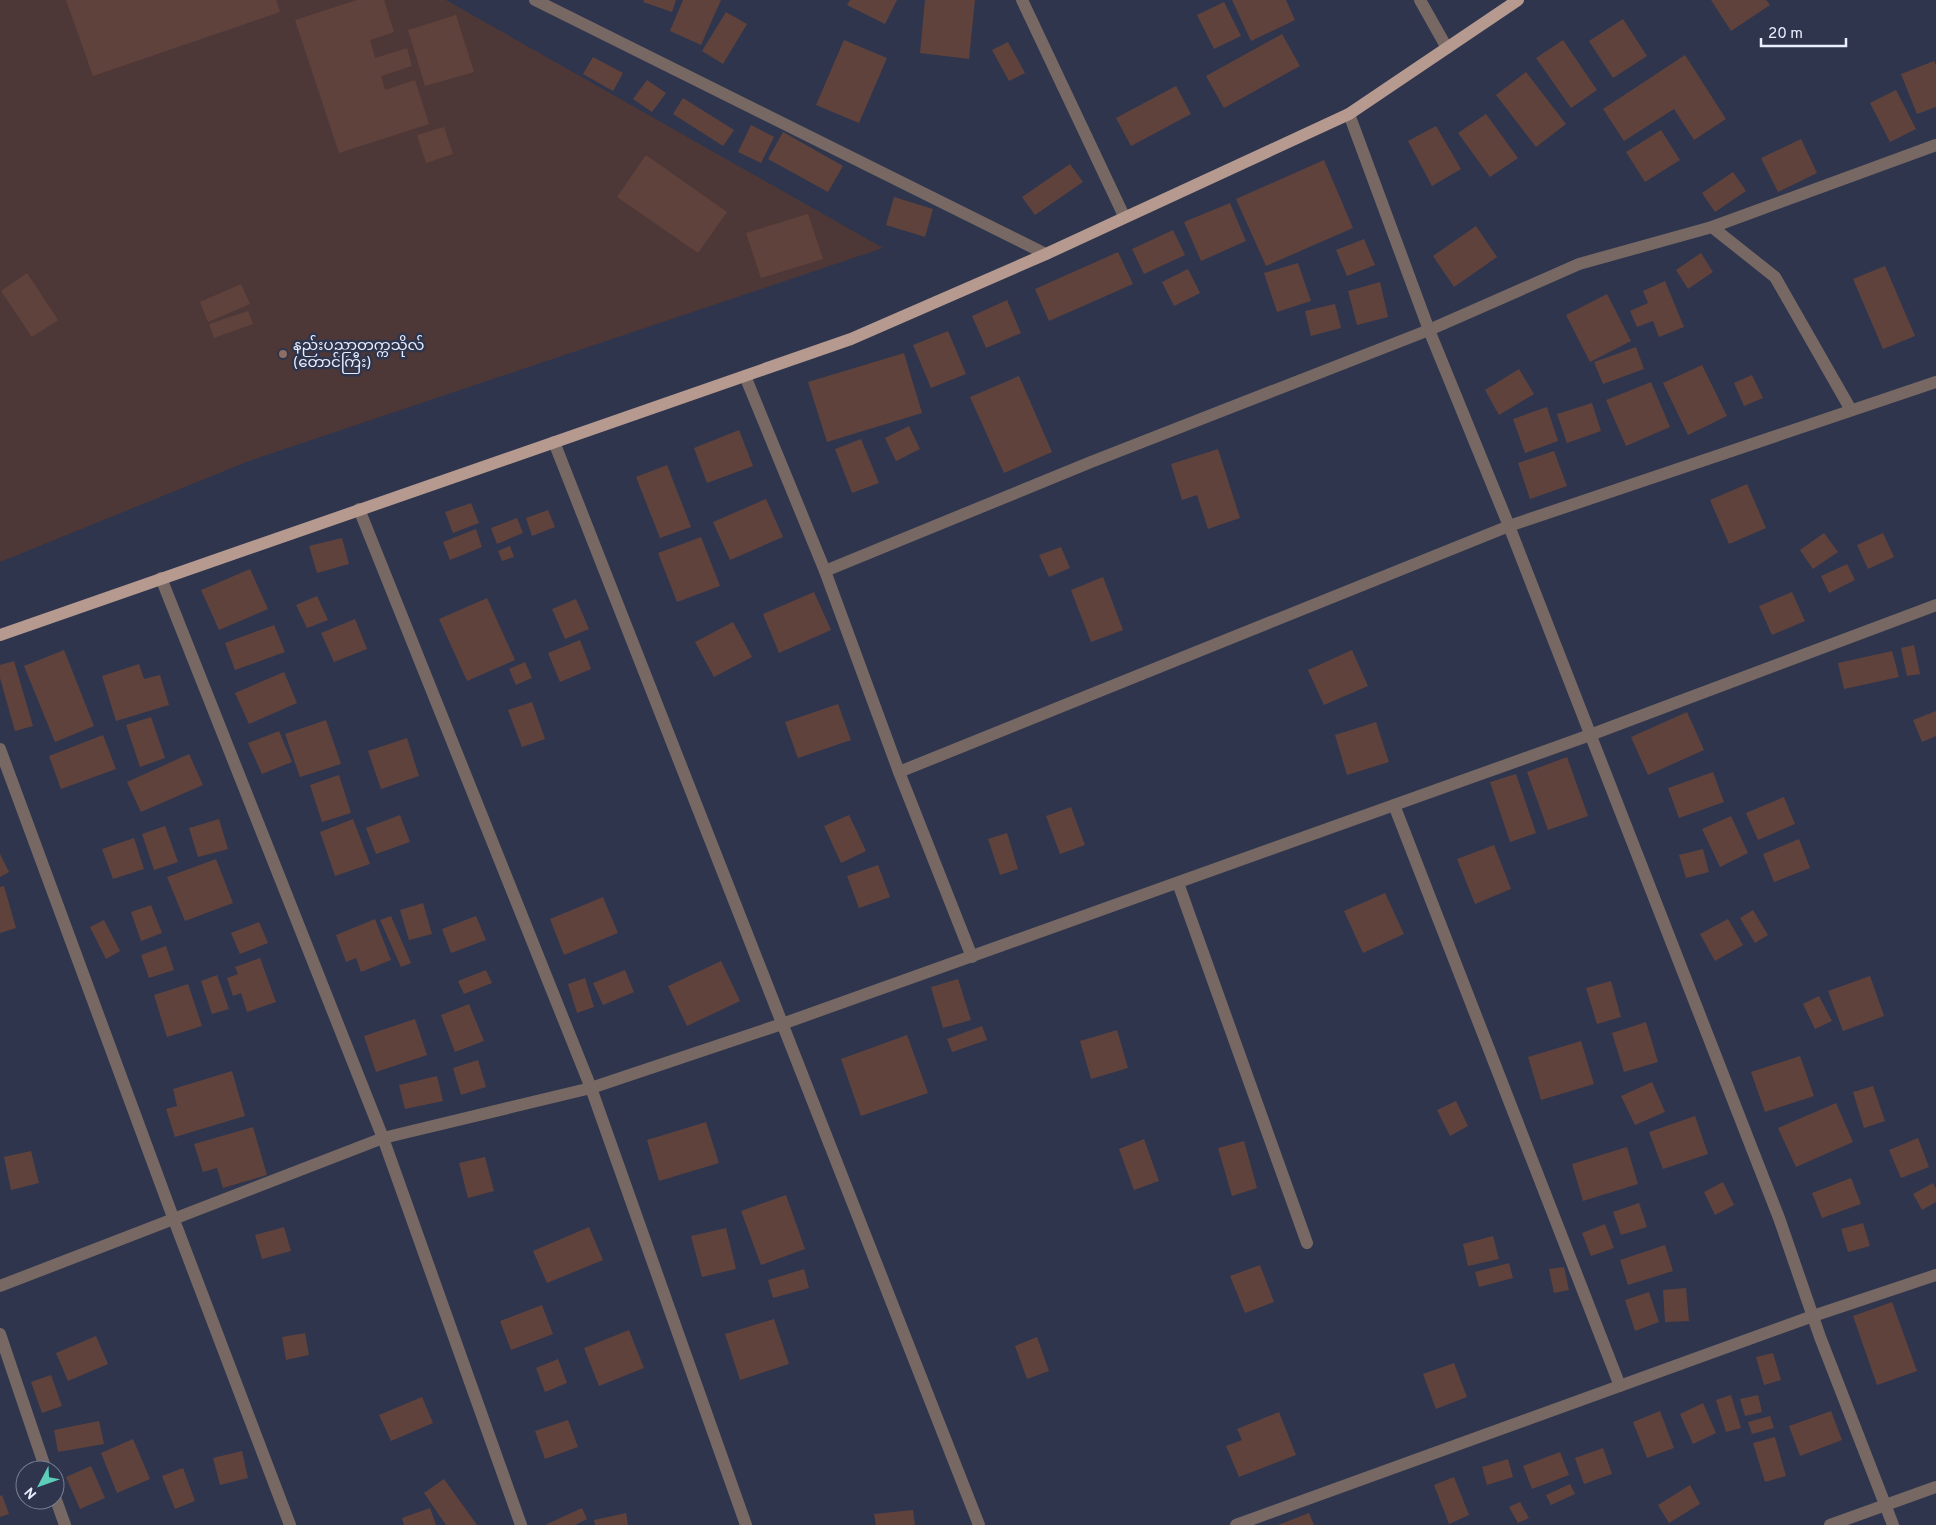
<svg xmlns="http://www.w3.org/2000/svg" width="1936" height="1525" font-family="Overpass,'Noto Sans Myanmar',sans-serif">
<rect width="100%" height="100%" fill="#2e354d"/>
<polygon fill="#4d3837" points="0,0 446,0 883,248 249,461 0,562"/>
<g fill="#60423d">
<polygon points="66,0 276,0 280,12 93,76"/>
<polygon points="357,0 384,0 394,32 370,40 375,58 407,48 412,66 381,76 385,90 415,80 429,124 339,153 295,20"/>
<polygon points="644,0 676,0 672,12 643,2"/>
<polygon points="683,0 721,0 701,45 670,31"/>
<polygon points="850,0 897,0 885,24 847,5"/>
<polygon points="925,0 975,0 969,59 920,53"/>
<polygon points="1232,0 1286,0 1295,20 1251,41"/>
<polygon points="1711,0 1766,0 1770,5 1731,31"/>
<polygon points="1224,2 1241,36 1214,49 1197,15"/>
<polygon points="726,12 747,24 723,64 702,51"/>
<polygon points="456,15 474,72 425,86 408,30"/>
<polygon points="1623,19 1647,56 1613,78 1589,41"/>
<polygon points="1282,34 1300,66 1224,108 1206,76"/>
<polygon points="844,40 887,58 859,123 816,105"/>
<polygon points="1563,40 1597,90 1571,108 1536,58"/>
<polygon points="1008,42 1025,73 1009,81 992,50"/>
<polygon points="1685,55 1726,119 1694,140 1674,109 1624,141 1603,109"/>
<polygon points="593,57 623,73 613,91 583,74"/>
<polygon points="1934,61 1936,65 1936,107 1917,114 1901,74"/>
<polygon points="1526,72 1566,124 1536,147 1496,95"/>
<polygon points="647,80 666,93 652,112 633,99"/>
<polygon points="1176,86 1191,114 1131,146 1116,118"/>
<polygon points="1896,90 1916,129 1890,142 1870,103"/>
<polygon points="683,98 734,130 723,146 673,114"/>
<polygon points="1486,114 1518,158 1490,177 1458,133"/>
<polygon points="751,125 774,137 761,163 738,152"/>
<polygon points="1436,126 1461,169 1432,186 1408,141"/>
<polygon points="444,127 453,154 426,163 417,135"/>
<polygon points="1661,130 1680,160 1645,182 1626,152"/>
<polygon points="783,132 843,166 828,192 768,159"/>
<polygon points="1801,139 1817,173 1778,192 1761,158"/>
<polygon points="646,155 727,212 698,253 617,197"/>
<polygon points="1324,160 1353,228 1266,266 1236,199"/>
<polygon points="1070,164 1083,182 1035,215 1022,197"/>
<polygon points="1733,172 1746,191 1715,212 1702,193"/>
<polygon points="894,197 933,209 925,237 886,225"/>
<polygon points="1230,203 1246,241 1201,261 1184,222"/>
<polygon points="808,214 823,259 761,278 746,233"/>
<polygon points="1476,226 1497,257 1454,287 1433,256"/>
<polygon points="1173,230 1185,255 1144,274 1132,249"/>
<polygon points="1364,239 1375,265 1347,276 1336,250"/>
<polygon points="1118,252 1133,284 1049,321 1035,289"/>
<polygon points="1701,253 1713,272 1688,289 1676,270"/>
<polygon points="1298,263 1311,301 1277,312 1264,273"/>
<polygon points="1885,266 1915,336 1883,349 1853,279"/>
<polygon points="1188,269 1200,293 1174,306 1162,282"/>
<polygon points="27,273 58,320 32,337 1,291"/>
<polygon points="1665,281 1684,327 1659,337 1653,321 1637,327 1630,311 1648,303 1643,291"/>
<polygon points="1380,282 1388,317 1357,325 1348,291"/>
<polygon points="241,284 250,304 208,322 200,302"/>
<polygon points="1607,294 1631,341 1590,362 1566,315"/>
<polygon points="1007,300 1021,333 986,348 972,316"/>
<polygon points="1335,304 1341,328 1311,336 1305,311"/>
<polygon points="248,311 253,324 214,338 209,324"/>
<polygon points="948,331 966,374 931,388 913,345"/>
<polygon points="1636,347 1644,369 1603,384 1594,362"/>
<polygon points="904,353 922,413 827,442 808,382"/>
<polygon points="1702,365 1727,416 1688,435 1663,383"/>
<polygon points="1519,369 1534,394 1499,415 1485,390"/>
<polygon points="1752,375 1763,398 1744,406 1734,383"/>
<polygon points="1019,376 1052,452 1004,473 970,397"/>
<polygon points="1651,382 1670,427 1626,446 1606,400"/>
<polygon points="1592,403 1601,431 1567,443 1557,414"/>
<polygon points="1547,407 1558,441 1525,453 1513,419"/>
<polygon points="909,426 920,449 896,461 885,438"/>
<polygon points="739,430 753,466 707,483 694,448"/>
<polygon points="861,439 879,483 852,493 835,449"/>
<polygon points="1218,449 1240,518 1208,529 1197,495 1182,500 1171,464"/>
<polygon points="1554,451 1567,486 1530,499 1518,463"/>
<polygon points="667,465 691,527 660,538 636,477"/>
<polygon points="1747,484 1766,528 1729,544 1710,500"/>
<polygon points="766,499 783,537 730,560 713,522"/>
<polygon points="471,503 479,523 453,533 445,512"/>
<polygon points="548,510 555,527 532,536 526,518"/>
<polygon points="517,518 523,533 497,544 491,528"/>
<polygon points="476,529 482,547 450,560 443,542"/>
<polygon points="1824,533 1838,552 1813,569 1800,550"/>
<polygon points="1883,533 1894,557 1868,569 1857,545"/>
<polygon points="701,537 720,586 677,602 658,553"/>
<polygon points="342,538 349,564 317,573 309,546"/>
<polygon points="510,546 514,557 502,561 498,551"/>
<polygon points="1061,547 1070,568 1049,577 1039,555"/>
<polygon points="1847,564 1855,580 1829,593 1821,576"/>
<polygon points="250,569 268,609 219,630 201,590"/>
<polygon points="1103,577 1123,630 1091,642 1071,590"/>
<polygon points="814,592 831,630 779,653 763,614"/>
<polygon points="1792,592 1805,621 1772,635 1759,606"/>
<polygon points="317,596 328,620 307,628 296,605"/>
<polygon points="487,598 515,660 467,681 439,619"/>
<polygon points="576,599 589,629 565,639 552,609"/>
<polygon points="355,619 367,649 334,662 321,633"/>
<polygon points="733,622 752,657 714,677 695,642"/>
<polygon points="274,625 285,652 235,670 225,643"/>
<polygon points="580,640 591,669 560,682 548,653"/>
<polygon points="1914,645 1920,674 1907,676 1901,648"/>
<polygon points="64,650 94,726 55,742 24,666"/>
<polygon points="1352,650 1368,686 1324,705 1308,670"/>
<polygon points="1892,651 1899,677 1844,689 1838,663"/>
<polygon points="14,661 33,726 15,731 0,678 0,665"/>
<polygon points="525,662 532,678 516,685 509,669"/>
<polygon points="139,664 144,679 160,675 169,705 116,721 102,676"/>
<polygon points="284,672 297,703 249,724 235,693"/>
<polygon points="532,702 545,739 522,747 508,710"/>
<polygon points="838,704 851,740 798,758 785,722"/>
<polygon points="1936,711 1936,736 1922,742 1913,720"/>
<polygon points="1687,712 1704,750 1648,775 1631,737"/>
<polygon points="151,717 165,758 140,767 126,725"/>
<polygon points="326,720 341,764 300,777 285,734"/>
<polygon points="1376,722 1389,762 1347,775 1335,735"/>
<polygon points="279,731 292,762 262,774 248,743"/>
<polygon points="103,735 116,769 61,789 49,756"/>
<polygon points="407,738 419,776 381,789 368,751"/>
<polygon points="189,754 203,785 141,812 127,782"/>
<polygon points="1567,757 1588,816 1548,830 1527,772"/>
<polygon points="1713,772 1724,802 1679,818 1668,788"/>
<polygon points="1516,774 1536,833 1510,842 1490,782"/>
<polygon points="339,775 351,813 322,822 310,785"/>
<polygon points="1784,797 1795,824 1758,840 1746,813"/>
<polygon points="1071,807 1085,845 1060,854 1046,816"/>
<polygon points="400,815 410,842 376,854 366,828"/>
<polygon points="849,815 866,851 841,863 824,826"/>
<polygon points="1731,816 1748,853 1720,867 1702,829"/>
<polygon points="219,819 228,849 198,857 189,828"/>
<polygon points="353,819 370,864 335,876 320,832"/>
<polygon points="165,826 178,862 154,870 142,834"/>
<polygon points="1007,833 1018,869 1000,875 988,839"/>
<polygon points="134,838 144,869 113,879 102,849"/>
<polygon points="1799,839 1810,868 1774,882 1763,854"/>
<polygon points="1494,845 1511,889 1475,904 1457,859"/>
<polygon points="1703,849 1709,872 1686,878 1679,855"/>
<polygon points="0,854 9,872 0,877"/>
<polygon points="216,859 233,903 185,921 167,877"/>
<polygon points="878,865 890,897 859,908 847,876"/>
<polygon points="4,886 16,928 0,933 0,887"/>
<polygon points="1385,893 1404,934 1363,953 1344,911"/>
<polygon points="603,897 618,933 564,955 550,919"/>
<polygon points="423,903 432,934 409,940 400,910"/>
<polygon points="151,905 162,933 141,941 131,912"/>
<polygon points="1753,910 1768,935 1755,943 1740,918"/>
<polygon points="391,916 411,963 401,967 380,920"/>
<polygon points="476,916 486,940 451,953 442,929"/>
<polygon points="375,919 391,960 361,972 356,958 346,962 336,935"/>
<polygon points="1728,919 1743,945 1715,961 1700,934"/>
<polygon points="104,920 120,951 106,959 90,927"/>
<polygon points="259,922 268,943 240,954 231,933"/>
<polygon points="166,946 174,970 149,978 141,955"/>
<polygon points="260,958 276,1002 247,1012 241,993 233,996 227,978 238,974 235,967"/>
<polygon points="721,961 740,1001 687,1026 668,986"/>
<polygon points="486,970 492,983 464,994 458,981"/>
<polygon points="625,970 634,992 603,1005 593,983"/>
<polygon points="217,975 229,1009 212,1014 201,981"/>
<polygon points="1870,976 1884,1016 1843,1031 1828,991"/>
<polygon points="585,978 594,1007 577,1013 568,984"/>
<polygon points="958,979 971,1020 943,1028 931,987"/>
<polygon points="1611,981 1621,1017 1597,1024 1586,988"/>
<polygon points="188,984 202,1026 167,1037 154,995"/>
<polygon points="1819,996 1832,1021 1815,1029 1803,1004"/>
<polygon points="469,1004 484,1041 455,1052 441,1015"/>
<polygon points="415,1019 427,1055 376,1072 364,1036"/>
<polygon points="1646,1022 1658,1062 1624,1072 1612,1033"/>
<polygon points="982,1026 987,1040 952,1052 947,1039"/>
<polygon points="1117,1030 1128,1068 1091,1079 1080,1041"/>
<polygon points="907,1035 928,1093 861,1116 841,1059"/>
<polygon points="1581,1041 1594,1084 1541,1100 1528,1057"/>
<polygon points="1800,1056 1814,1096 1765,1112 1751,1072"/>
<polygon points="478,1060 486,1087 461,1095 453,1068"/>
<polygon points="232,1071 245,1116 175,1137 166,1109 177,1106 173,1089"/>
<polygon points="437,1076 443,1101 405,1109 399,1085"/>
<polygon points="1652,1082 1665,1112 1635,1125 1621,1096"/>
<polygon points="1873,1086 1885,1121 1864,1128 1853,1092"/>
<polygon points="1456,1101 1468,1126 1450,1136 1437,1110"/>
<polygon points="1836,1103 1853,1142 1796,1167 1778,1128"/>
<polygon points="1695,1116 1708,1154 1663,1169 1649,1132"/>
<polygon points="706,1122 719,1163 659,1181 647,1140"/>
<polygon points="253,1127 267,1175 223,1188 217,1168 203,1172 194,1144"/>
<polygon points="1918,1138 1929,1167 1901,1178 1889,1150"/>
<polygon points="1144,1139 1159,1181 1134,1190 1119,1149"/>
<polygon points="1244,1141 1257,1188 1232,1196 1218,1148"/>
<polygon points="1627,1147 1638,1184 1583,1201 1572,1164"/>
<polygon points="31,1151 39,1183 11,1190 4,1157"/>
<polygon points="485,1157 494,1191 468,1198 459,1163"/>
<polygon points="1851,1178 1861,1204 1822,1218 1812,1193"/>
<polygon points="1723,1182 1734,1205 1715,1215 1704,1192"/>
<polygon points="1933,1183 1936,1189 1936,1202 1922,1210 1913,1194"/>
<polygon points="786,1195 805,1249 761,1265 741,1211"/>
<polygon points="1639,1203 1647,1227 1621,1235 1613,1212"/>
<polygon points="1863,1223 1870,1246 1848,1252 1841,1229"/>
<polygon points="1605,1224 1614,1248 1591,1256 1582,1233"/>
<polygon points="284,1227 291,1251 262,1259 255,1235"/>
<polygon points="589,1227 603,1260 547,1283 533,1251"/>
<polygon points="726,1228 736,1269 702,1277 691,1236"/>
<polygon points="1493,1236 1499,1259 1468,1266 1463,1244"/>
<polygon points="1665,1245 1673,1271 1628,1285 1620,1260"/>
<polygon points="1509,1263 1513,1278 1479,1287 1475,1272"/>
<polygon points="1260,1265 1274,1302 1245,1313 1230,1276"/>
<polygon points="1564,1267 1569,1290 1554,1293 1549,1269"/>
<polygon points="804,1269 809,1288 773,1298 768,1280"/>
<polygon points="1686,1288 1689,1321 1665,1322 1663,1290"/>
<polygon points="1649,1292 1659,1322 1635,1331 1625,1300"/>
<polygon points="1892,1302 1917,1371 1877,1385 1853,1316"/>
<polygon points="542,1305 553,1334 511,1350 500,1321"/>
<polygon points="774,1319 789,1364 740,1380 725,1334"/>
<polygon points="629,1330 644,1368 599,1386 584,1348"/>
<polygon points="305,1333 309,1355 286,1360 282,1337"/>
<polygon points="96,1336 108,1364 68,1381 56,1353"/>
<polygon points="1037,1337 1049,1371 1027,1379 1015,1346"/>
<polygon points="1773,1353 1781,1380 1764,1385 1756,1357"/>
<polygon points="558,1359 567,1383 545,1392 536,1368"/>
<polygon points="1454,1363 1467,1397 1436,1409 1423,1374"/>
<polygon points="51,1375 62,1406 42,1413 31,1382"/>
<polygon points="1731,1395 1741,1428 1726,1432 1716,1400"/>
<polygon points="1758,1395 1762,1412 1745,1416 1740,1399"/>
<polygon points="422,1397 433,1423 391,1441 379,1415"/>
<polygon points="1703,1403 1716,1433 1693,1444 1680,1414"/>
<polygon points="1660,1411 1674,1448 1647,1458 1633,1422"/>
<polygon points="1831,1411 1842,1440 1800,1456 1789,1426"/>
<polygon points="1279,1412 1296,1455 1239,1477 1226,1446 1242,1440 1237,1429"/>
<polygon points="1770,1416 1774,1428 1752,1434 1748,1422"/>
<polygon points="568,1420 578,1447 545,1459 535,1431"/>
<polygon points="99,1421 104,1444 58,1452 54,1430"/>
<polygon points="1775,1437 1786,1476 1765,1482 1753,1443"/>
<polygon points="133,1439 150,1479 117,1493 101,1453"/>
<polygon points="1603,1448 1612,1474 1584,1484 1575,1458"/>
<polygon points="242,1451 248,1478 220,1485 213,1458"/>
<polygon points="1560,1452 1569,1475 1532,1489 1523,1466"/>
<polygon points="1508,1459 1513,1477 1487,1485 1482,1467"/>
<polygon points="91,1466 105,1498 80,1509 66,1477"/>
<polygon points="183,1468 195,1501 175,1509 162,1476"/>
<polygon points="1454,1477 1469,1515 1449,1524 1434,1485"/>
<polygon points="444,1479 477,1525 446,1525 424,1493"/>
<polygon points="1570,1484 1575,1494 1551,1505 1546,1495"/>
<polygon points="1690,1485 1700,1504 1669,1523 1658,1505"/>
<polygon points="2,1495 9,1514 0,1517 0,1496"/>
<polygon points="1520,1502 1529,1518 1518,1523 1509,1507"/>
<polygon points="430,1508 436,1525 404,1525 402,1518"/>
<polygon points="582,1508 587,1519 575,1525 545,1525"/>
<polygon points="913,1510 915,1525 876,1525 874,1514"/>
<polygon points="626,1513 628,1525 595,1525 594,1520"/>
<polygon points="1309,1513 1314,1525 1278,1525"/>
</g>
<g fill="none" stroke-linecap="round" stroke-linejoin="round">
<g stroke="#776864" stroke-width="12">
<polyline points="535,0 1046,254"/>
<polyline points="1022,0 1124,216"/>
<polyline points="1420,0 1447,48"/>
<polyline points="1349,114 1429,330 1509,526 1779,1218 1820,1337 1893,1525"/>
<polyline points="1712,227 1775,277 1851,410"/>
<polyline points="745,376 825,571 899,772 972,957"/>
<polyline points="554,442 979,1525"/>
<polyline points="359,509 591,1088 746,1525"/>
<polyline points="825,571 1091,462 1429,330 1579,264 1712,227 1936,145"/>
<polyline points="161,578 383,1138 521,1525"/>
<polyline points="0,749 174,1220 290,1525"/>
<polyline points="899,772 1509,526 1936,382"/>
<polyline points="1394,805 1620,1386"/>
<polyline points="1178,883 1307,1243"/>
<polyline points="0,1286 383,1138 591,1088 782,1024 1590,735 1936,605"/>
<polyline points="0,1334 46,1470"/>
<polyline points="55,1497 65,1525"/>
<polyline points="1236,1525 1813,1316 1936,1275"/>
<polyline points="1830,1525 1936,1487"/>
</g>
<polyline stroke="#b6998f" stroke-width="12" points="0,635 851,339 1046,254 1349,114 1518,0"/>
</g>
<circle fill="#8d6e63" stroke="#2e354d" stroke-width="2" cx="283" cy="354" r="5"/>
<g text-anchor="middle" stroke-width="5" stroke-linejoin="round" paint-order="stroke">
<g font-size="15" fill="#eaefff" stroke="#2e354d" text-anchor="start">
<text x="293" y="350">နည်းပညာတက္ကသိုလ်<tspan x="293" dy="17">(တောင်ကြီး)</tspan></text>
</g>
</g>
<g transform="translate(40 1485) rotate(229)"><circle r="24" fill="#2e354d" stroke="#797f94"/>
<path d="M0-4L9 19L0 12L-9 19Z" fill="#5cceba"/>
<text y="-8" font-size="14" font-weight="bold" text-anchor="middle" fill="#eaefff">N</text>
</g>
<path d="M1761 38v8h85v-8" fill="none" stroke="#eaefff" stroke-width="2.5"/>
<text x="1768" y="38" font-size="15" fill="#eaefff" stroke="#2e354d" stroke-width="4" paint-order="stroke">20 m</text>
</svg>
